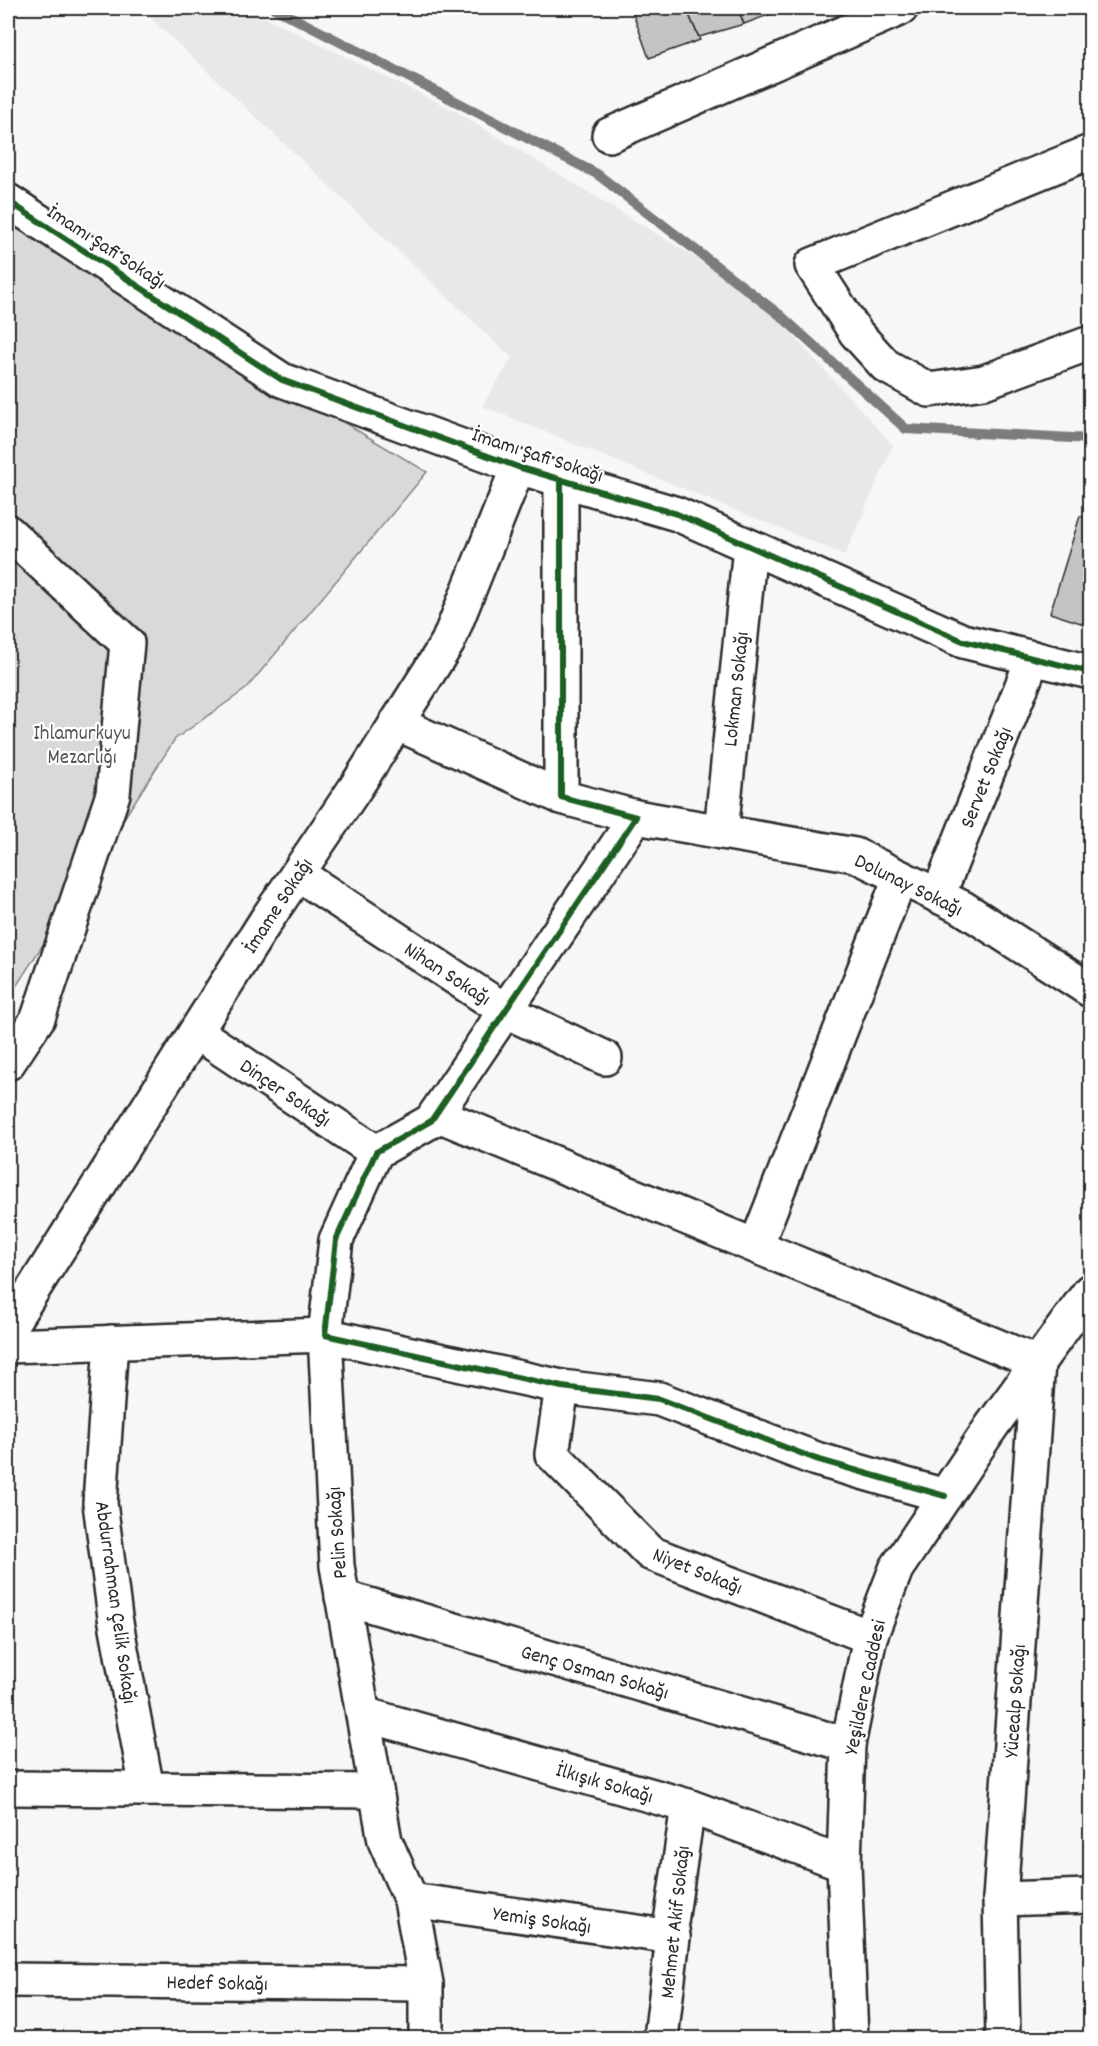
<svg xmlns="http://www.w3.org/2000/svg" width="1098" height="2046" font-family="Dekko,sans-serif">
<rect width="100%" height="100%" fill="#f7f7f7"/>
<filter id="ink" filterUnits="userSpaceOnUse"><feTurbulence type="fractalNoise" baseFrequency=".0167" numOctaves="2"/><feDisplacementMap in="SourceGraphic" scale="12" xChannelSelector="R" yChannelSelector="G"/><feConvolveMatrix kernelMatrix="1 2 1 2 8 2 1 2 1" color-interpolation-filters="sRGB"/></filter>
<g filter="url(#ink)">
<polygon fill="#e8e8e8" points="140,8 246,8 455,111 755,294 893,445 845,555 482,406 512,358"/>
<polygon fill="#d9d9d9" stroke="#828282" stroke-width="1.5" points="8,192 131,296 427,472 246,689 175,739 8,999"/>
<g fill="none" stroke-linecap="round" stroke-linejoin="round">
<polyline stroke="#7b7b7b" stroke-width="10" points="274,8 597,174 780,315 906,429 1090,439"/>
</g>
<g fill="#c4c4c4" stroke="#2b2b2b" stroke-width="1.5">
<polygon points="631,8 686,8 700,40 649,58"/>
<polygon points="686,8 738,8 744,24 699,37"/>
<polygon points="738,8 787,8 744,24"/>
<polygon points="1080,516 1090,519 1090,626 1050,613"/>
</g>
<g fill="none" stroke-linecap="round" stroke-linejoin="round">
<defs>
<g id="street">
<polyline points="609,135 901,8"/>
<polyline points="1090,152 812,265 856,333 886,366 929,390 984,382 1090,343"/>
<polyline points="8,201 282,380 518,467 677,514 963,641 1090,672"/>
<polyline points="561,480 561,797 636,817 431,1121 376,1152 336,1240 325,1335 562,1387 659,1399 816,1459 945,1496"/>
<polyline points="8,532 127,643 113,794 38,1018 8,1063"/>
<polyline points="396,723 561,797"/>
<polyline points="636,817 855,855 963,908 1090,990"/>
<polyline points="721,832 750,547"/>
<polyline points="298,874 506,1011 605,1058"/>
<polyline points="938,896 1033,658"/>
<polyline points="196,1032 376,1152"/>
<polyline points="436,1114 1038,1363 1000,1899 1003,2038"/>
<polyline points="756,1246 900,878"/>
<polyline points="8,1329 267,919 358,784 448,642 518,467"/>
<polyline points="111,1342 100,1503 115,1617 147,1789"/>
<polyline points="8,1346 325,1335 337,1566 385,1841 411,1900 426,1984 426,2038"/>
<polyline points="562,1387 552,1454 650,1553 870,1637"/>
<polyline points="342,1597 848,1745"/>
<polyline points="363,1714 688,1806 844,1864"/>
<polyline points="8,1788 376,1791"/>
<polyline points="1000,1899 1090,1896"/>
<polyline points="411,1900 673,1937"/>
<polyline points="8,1980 426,1984"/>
<polyline points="661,2038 673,1937 671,1922 688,1806"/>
</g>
<polyline id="secondary" points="851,2038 844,1864 848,1745 870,1637 896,1569 991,1427 1090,1291"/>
</defs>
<use href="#street" stroke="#2b2b2b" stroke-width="38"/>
<use href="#secondary" stroke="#2b2b2b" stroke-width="38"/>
<use href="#street" stroke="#fff" stroke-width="33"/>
<use href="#secondary" stroke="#fff" stroke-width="33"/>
<defs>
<g id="cycleway">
<polyline points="8,201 282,380 518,467 677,514 963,641 1090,672"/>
<polyline points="561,480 561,797 636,817 431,1121 376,1152 336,1240 325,1335 562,1387 659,1399 816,1459 945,1496"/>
</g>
</defs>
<use href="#cycleway" stroke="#fff" stroke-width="10"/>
<use href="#cycleway" stroke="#1b5e20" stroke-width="6"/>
</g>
</g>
<g text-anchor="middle" stroke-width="4.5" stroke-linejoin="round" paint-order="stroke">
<g font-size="21" fill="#2b2b2b" stroke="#fff">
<text transform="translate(107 246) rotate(33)" y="7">İmamı Şafi Sokağı</text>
<text transform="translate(538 454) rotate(18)" y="7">İmamı Şafi Sokağı</text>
<text transform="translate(735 689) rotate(-84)" y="7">Lokman Sokağı</text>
<text transform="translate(985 777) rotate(-68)" y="7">Servet Sokağı</text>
<text transform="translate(909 884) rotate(26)" y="7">Dolunay Sokağı</text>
<text transform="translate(277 905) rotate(-57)" y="7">İmame Sokağı</text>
<text transform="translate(448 973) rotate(33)" y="7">Nihan Sokağı</text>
<text transform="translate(286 1092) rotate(34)" y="7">Dinçer Sokağı</text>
<text transform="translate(336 1533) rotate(-94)" y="7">Pelin Sokağı</text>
<text transform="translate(698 1570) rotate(22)" y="7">Niyet Sokağı</text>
<text transform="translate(117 1602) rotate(82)" y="7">Abdurrahman Çelik Sokağı</text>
<text transform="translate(595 1671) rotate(16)" y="7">Genç Osman Sokağı</text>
<text transform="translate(864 1687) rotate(-78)" y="7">Yeşildere Caddesi</text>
<text transform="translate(1014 1701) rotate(-86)" y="7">Yücealp Sokağı</text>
<text transform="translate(605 1782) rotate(16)" y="7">İlkışık Sokağı</text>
<text transform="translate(542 1919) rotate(8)" y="7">Yemiş Sokağı</text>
<text transform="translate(674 1922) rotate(-84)" y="7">Mehmet Akif Sokağı</text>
<text transform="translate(217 1982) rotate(1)" y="7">Hedef Sokağı</text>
</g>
<g font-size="21" fill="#565656" stroke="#fff">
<text x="82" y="739">Ihlamurkuyu<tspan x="82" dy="24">Mezarlığı</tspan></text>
</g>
</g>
<rect width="1098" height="2046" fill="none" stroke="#fff" stroke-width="30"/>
<rect x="15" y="15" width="1068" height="2016" fill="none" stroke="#2b2b2b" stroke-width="2" filter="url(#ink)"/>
</svg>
